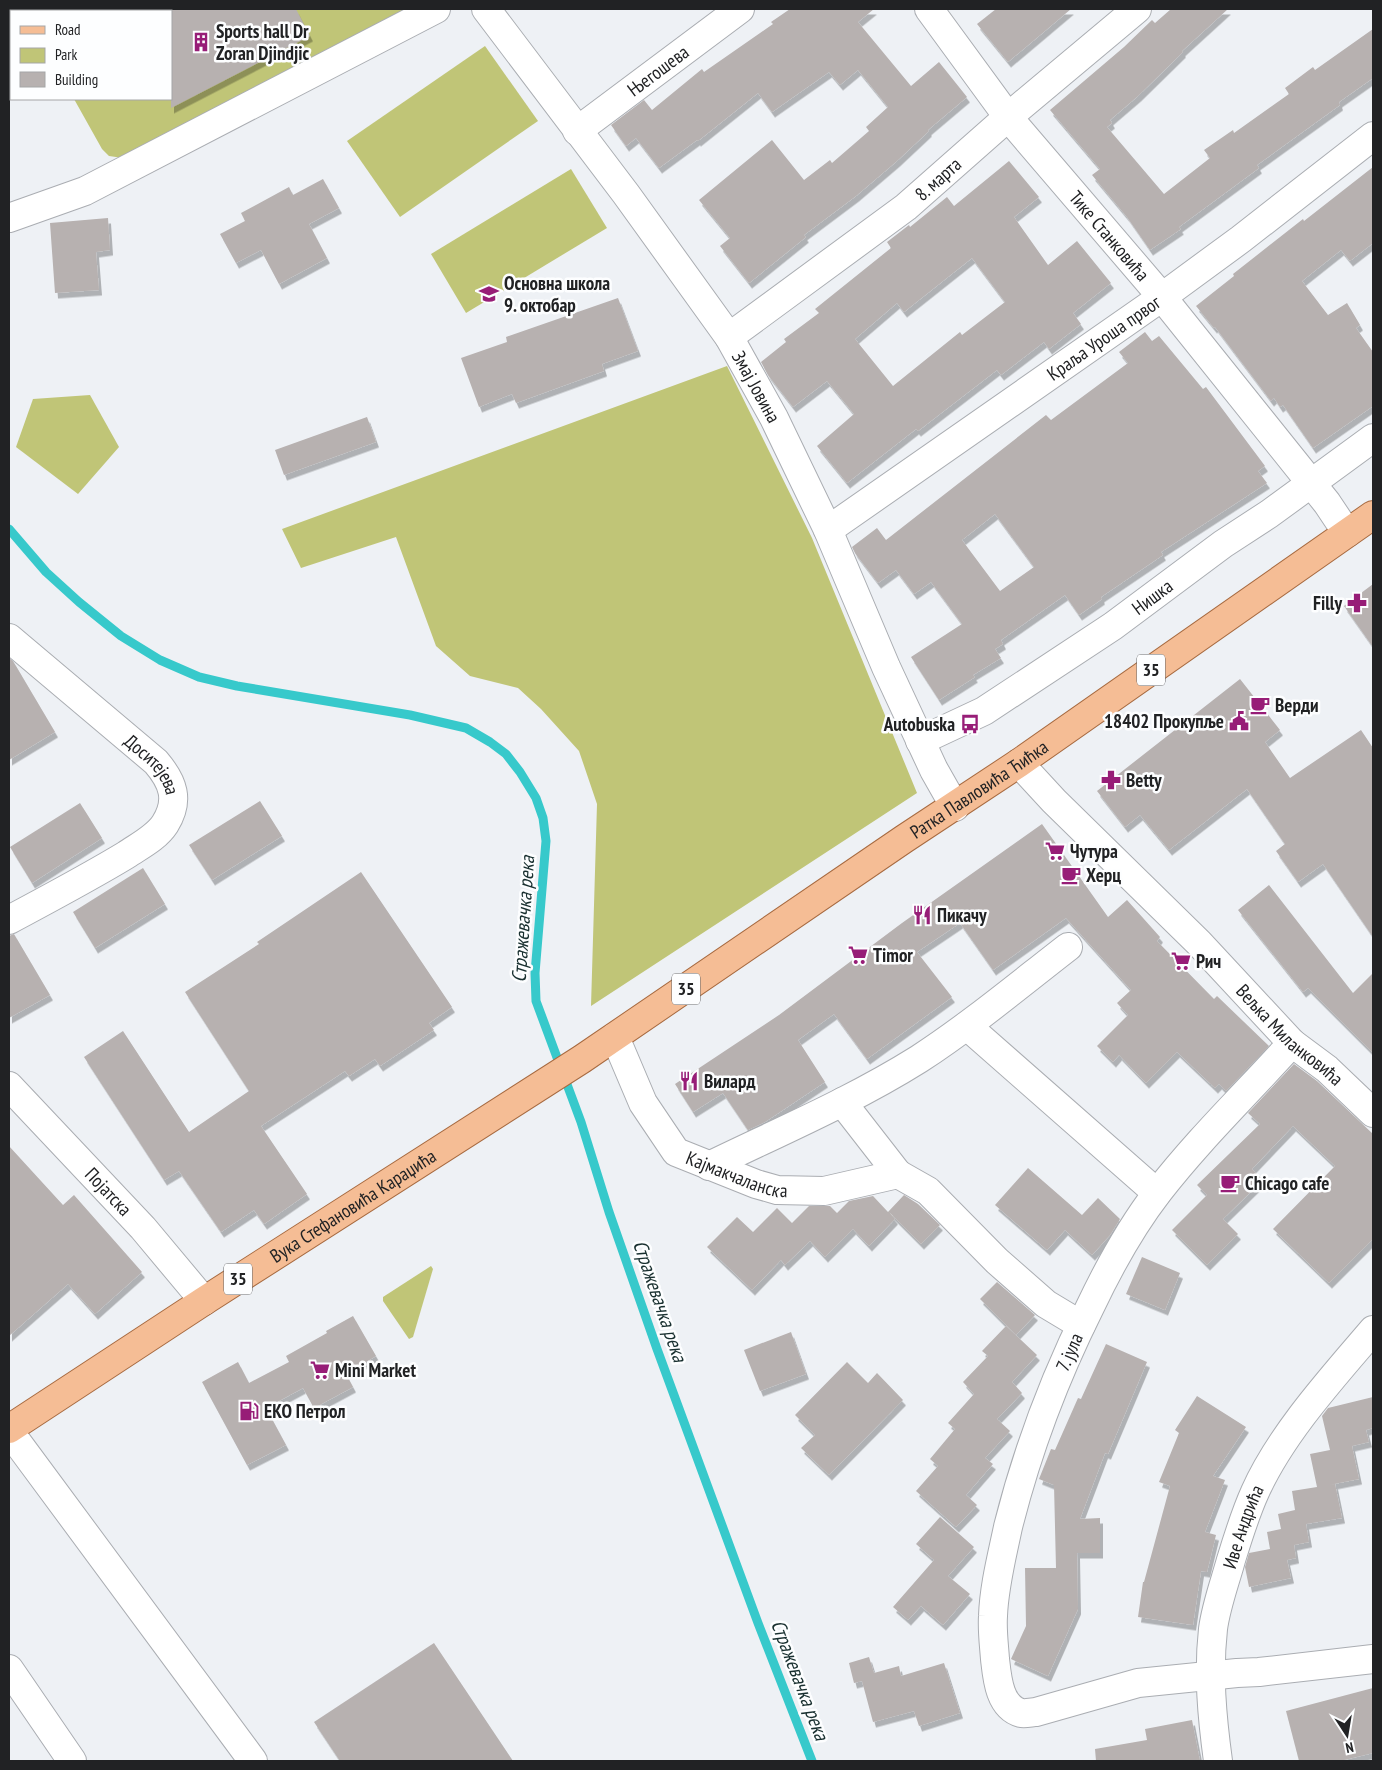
<svg xmlns="http://www.w3.org/2000/svg" width="1382" height="1770" font-family="'PT Sans Narrow',sans-serif">
<defs>
<filter id="shadow"><feDropShadow dx="3" dy="5.5" stdDeviation="0" flood-color="#0004"/></filter>
</defs>
<rect width="100%" height="100%" fill="#eef1f5"/>
<g fill="#c0c577">
<polygon points="25,9 412,9 123,158 109,156 102,149 74,99 171,99 171,11 26,11"/>
<polygon points="485,46 538,121 400,217 347,141"/>
<polygon points="571,169 607,228 466,313 431,254"/>
<polygon points="727,366 812,538 917,793 591,1006 597,804 579,751 541,709 518,688 470,676 436,646 396,537 301,568 282,529"/>
<polygon points="90,395 119,447 78,494 16,447 33,399"/>
<polygon points="431,1266 433,1269 413,1337 409,1339 383,1301 383,1297"/>
</g>
<g fill="none" stroke-linecap="round" stroke-linejoin="round">
<polyline stroke="#37c9cb" stroke-width="9" points="9,529 46,572 79,602 121,636 160,660 199,677 237,686 410,715 466,728 490,742 506,754 520,772 536,798 543,818 546,841 535,973 536,1001 581,1122 609,1212 657,1349 758,1623 812,1761"/>
</g>
<g fill="#b7b1b0" fill-rule="evenodd" filter="url(#shadow)">
<polygon points="171,9 296,9 310,36 171,108"/>
<polygon points="790,9 874,9 858,22 911,86 939,62 967,97 928,130 929,131 897,161 856,196 804,235 806,237 749,283 720,246 730,238 699,200 772,140 804,180 830,160 832,163 869,131 866,127 888,107 858,70 840,85 829,72 772,112 758,93 698,141 697,140 659,168 636,138 626,146 611,125 644,100 652,110 702,69 704,72 773,24 771,22"/>
<polygon points="996,9 1071,9 1008,62 977,24"/>
<polygon points="1171,9 1228,9 1182,51 1183,52 1138,96 1110,120 1112,123 1107,127 1164,194 1210,158 1204,150 1233,130 1234,133 1289,94 1285,88 1313,67 1315,70 1373,29 1373,78 1339,102 1340,105 1257,165 1259,168 1179,227 1181,229 1150,250 1127,217 1092,175 1100,169 1050,110 1124,47 1152,20 1155,23"/>
<path d="M 1009,161 L 1039,197 L 1014,217 L 1048,265 L 1077,241 L 1111,283 L 1073,313 L 1081,324 L 1049,349 L 1044,342 L 1001,375 L 997,370 L 918,431 L 916,429 L 847,483 L 817,446 L 854,414 L 827,381 L 793,407 L 768,375 L 761,362 L 786,342 L 784,339 L 819,313 L 815,309 L 891,248 L 887,242 L 909,225 L 910,227 L 947,197 L 954,206 ZM 972,258 L 1005,302 L 962,335 L 960,332 L 893,386 L 855,339 L 897,303 L 904,312 Z"/>
<polygon points="1373,167 1373,243 1350,261 1341,250 1302,281 1328,315 1347,303 1360,325 1356,328 1373,352 1373,406 1313,448 1283,405 1280,407 1274,398 1271,401 1215,327 1214,328 1196,306 1234,276 1233,274 1303,219 1304,221"/>
<polygon points="323,179 339,208 309,224 327,258 279,284 261,250 236,263 220,234 245,221 241,213 289,187 293,195"/>
<polygon points="108,218 110,250 96,252 99,290 55,293 50,223"/>
<polygon points="618,298 638,351 602,364 604,371 516,403 512,394 479,407 461,358 507,342 506,337"/>
<path d="M 1145,332 L 1152,341 L 1159,336 L 1203,389 L 1206,387 L 1265,466 L 1258,471 L 1267,483 L 1161,552 L 1163,555 L 1101,597 L 1102,599 L 1079,615 L 1065,595 L 1001,640 L 1003,644 L 995,649 L 1001,658 L 973,675 L 975,677 L 939,700 L 911,657 L 962,624 L 931,582 L 914,594 L 896,570 L 878,583 L 855,553 L 852,547 L 877,528 L 886,540 L 1046,415 L 1051,420 L 1128,363 L 1119,352 ZM 995,514 L 1034,567 L 1000,591 L 962,540 Z"/>
<polygon points="367,417 376,442 284,475 275,450"/>
<polygon points="1373,584 1373,647 1344,606"/>
<polygon points="9,658 13,661 55,732 9,760"/>
<polygon points="1240,679 1280,730 1265,742 1290,778 1361,730 1373,748 1373,937 1323,864 1298,882 1276,851 1285,844 1247,789 1169,850 1140,815 1125,827 1097,791"/>
<polygon points="260,801 282,836 212,880 189,845"/>
<polygon points="80,803 102,838 32,883 10,847"/>
<polygon points="1042,824 1108,917 1127,900 1160,937 1157,941 1214,999 1217,996 1269,1046 1226,1091 1219,1084 1215,1088 1177,1052 1146,1083 1119,1055 1113,1062 1097,1046 1128,1015 1117,1003 1131,990 1066,918 993,970 960,923 917,952 952,997 867,1059 834,1014 798,1040 825,1082 765,1122 748,1130 723,1093 693,1112 675,1084 779,1015 902,923"/>
<polygon points="143,868 165,904 95,948 73,912"/>
<polygon points="361,872 452,1007 429,1023 434,1030 380,1066 375,1059 349,1076 345,1071 261,1126 307,1194 264,1224 254,1210 221,1232 179,1171 164,1180 84,1057 123,1031 189,1132 249,1091 185,992 259,944 257,942"/>
<polygon points="1269,885 1353,993 1373,973 1373,1053 1308,988 1303,992 1238,910"/>
<polygon points="14,934 50,995 9,1018 9,936"/>
<polygon points="1294,1064 1317,1081 1373,1134 1373,1239 1329,1283 1273,1229 1335,1166 1293,1126 1252,1169 1263,1180 1223,1219 1238,1234 1207,1265 1172,1230 1207,1195 1197,1185 1260,1124 1248,1113"/>
<polygon points="9,1146 63,1205 74,1195 142,1272 95,1314 68,1284 9,1336"/>
<polygon points="1028,1168 1082,1215 1098,1198 1120,1219 1110,1235 1092,1255 1065,1230 1047,1250 995,1205"/>
<polygon points="904,1195 918,1204 940,1225 921,1244 889,1212 895,1219 869,1246 853,1229 825,1257 810,1241 785,1265 781,1260 752,1290 707,1247 737,1217 753,1232 777,1208 792,1223 809,1206 830,1206 837,1213 849,1201 873,1196 888,1212"/>
<polygon points="1142,1257 1180,1273 1165,1310 1126,1294"/>
<polygon points="997,1282 1035,1315 1016,1335 980,1299"/>
<polygon points="353,1316 376,1356 346,1374 353,1387 314,1408 303,1388 266,1408 286,1445 247,1465 202,1382 238,1362 249,1383 289,1362 286,1356 327,1333 326,1331"/>
<polygon points="1006,1326 1037,1355 1012,1382 1022,1393 997,1419 1010,1431 985,1458 993,1464 966,1495 977,1505 956,1527 916,1491 938,1466 930,1459 955,1429 948,1423 974,1394 963,1382 988,1356 982,1351"/>
<polygon points="791,1332 806,1374 760,1391 744,1350"/>
<polygon points="1106,1344 1147,1362 1108,1454 1105,1453 1080,1519 1100,1518 1100,1553 1077,1553 1078,1609 1048,1676 1011,1659 1026,1626 1025,1568 1056,1568 1054,1485 1039,1479 1051,1449 1055,1450 1078,1398 1081,1399"/>
<polygon points="847,1362 868,1383 877,1373 903,1400 829,1475 801,1448 815,1435 795,1415"/>
<polygon points="1197,1396 1246,1427 1213,1476 1225,1480 1205,1532 1216,1535 1207,1572 1201,1571 1193,1625 1138,1617 1143,1582 1144,1582 1170,1486 1159,1482 1179,1433 1175,1430"/>
<polygon points="1373,1397 1373,1428 1366,1430 1369,1442 1352,1446 1359,1479 1329,1485 1335,1484 1342,1518 1306,1524 1309,1542 1294,1545 1296,1558 1287,1560 1291,1578 1249,1587 1245,1567 1249,1553 1270,1549 1267,1532 1281,1529 1278,1514 1295,1510 1292,1491 1317,1487 1310,1454 1330,1450 1322,1416 1328,1408"/>
<polygon points="940,1517 974,1547 948,1576 970,1594 943,1625 921,1606 908,1620 893,1607 934,1560 916,1544"/>
<polygon points="434,1643 513,1761 340,1761 314,1722"/>
<polygon points="869,1657 874,1673 899,1666 901,1676 944,1663 960,1713 919,1726 914,1711 873,1722 862,1681 854,1683 849,1663"/>
<polygon points="1373,1688 1373,1753 1340,1761 1299,1761 1286,1711"/>
<polygon points="1192,1720 1200,1761 1096,1761 1095,1749 1147,1740 1145,1729"/>
</g>
<g fill="none" stroke-linecap="round" stroke-linejoin="round">
<defs>
<g id="street">
<path id="s1" d="M 486,9 L 626,194 L 729,337 L 774,418 L 828,530 L 886,667 L 934,770 L 955,807"/>
<path id="s2" d="M 929,9 L 1008,117 L 1162,297 L 1327,503 L 1347,533"/>
<path id="s3" d="M 577,131 L 740,9"/>
<polyline points="9,218 85,191 436,9"/>
<path id="s4" d="M 729,337 L 906,207 L 1008,117 L 1137,9"/>
<path id="s5" d="M 828,530 L 1162,297 L 1241,239 L 1373,136"/>
<path id="s6" d="M 9,638 L 156,762 C 173,782 180,800 165,824 C 156,838 139,846 126,855 C 88,878 48,899 9,920"/>
<path id="s7" d="M 920,741 L 984,711 L 1113,626 L 1223,544 L 1269,514 L 1373,438"/>
<path id="s8" d="M 1019,763 L 1054,801 L 1199,943 L 1292,1043 L 1327,1069 L 1373,1113"/>
<polyline points="967,1026 1157,1193"/>
<path id="s9" d="M 615,1037 L 643,1103 L 676,1152 L 756,1184 L 777,1190 L 824,1191 L 898,1174 L 928,1191 L 997,1261 L 1046,1304 L 1081,1325"/>
<path d="M 1292,1043 C 1247,1093 1199,1139 1158,1192 C 1131,1227 1109,1267 1090,1307 C 1055,1377 1027,1451 1008,1527 C 1002,1556 994,1586 993,1616 C 992,1630 994,1645 995,1659 C 997,1677 999,1707 1021,1713 C 1025,1714 1032,1712 1036,1712 L 1138,1683 L 1237,1673 L 1259,1672 L 1373,1659"/>
<path id="s10" d="M 9,1086 L 143,1228 L 204,1301"/>
<polyline points="842,1102 898,1174"/>
<path d="M 709,1166 C 779,1132 852,1101 919,1059 C 971,1025 1019,985 1068,947"/>
<polyline points="9,1431 253,1761"/>
<polyline points="9,1669 72,1761"/>
<path id="s11" d="M 1218,1761 C 1212,1717 1208,1674 1213,1629 C 1216,1606 1225,1582 1231,1560 C 1238,1537 1245,1514 1255,1492 C 1281,1434 1332,1378 1373,1330"/>
</g>
<g id="primary">
<path id="s12" d="M 9,1429 L 204,1301 L 582,1059 L 904,839 L 1019,763 L 1373,515"/>
</g>
</defs>
<use href="#street" stroke="#aaadb2" stroke-width="30"/>
<use href="#primary" stroke="#a76a40" stroke-width="30"/>
<use href="#street" stroke="#fff" stroke-width="28"/>
<use href="#primary" stroke="#f5bd95" stroke-width="28"/>
</g>
<defs>
<symbol id="building-bare" viewBox="-9 -9 18 18"><path d="M-4-6H4V6H1V3H-1V6H-4ZM-2.5-4.3h1.7v1.8h-1.7ZM.8-4.3h1.7v1.8H.8ZM-2.5-1h1.7V.8h-1.7ZM.8-1h1.7V.8H.8Z" fill="#971d77" stroke="#fdfeff" stroke-width="2.5" paint-order="stroke"/></symbol>
<symbol id="school-bare" viewBox="-9 -9 18 18"><path d="M0-5L7-2L0 1L-7-2ZM-4 1L0 2.5L4 1V4Q0 6-4 4Z" fill="#971d77" stroke="#fdfeff" stroke-width="2.5" paint-order="stroke"/></symbol>
<symbol id="pharmacy-bare" viewBox="-9 -9 18 18"><path d="M-2-6h4v4h4v4h-4v4h-4v-4h-4v-4h4Z" fill="#971d77" stroke="#fdfeff" stroke-width="2.5" paint-order="stroke"/></symbol>
<symbol id="cafe-bare" viewBox="-9 -9 18 18"><path d="M-5.5-4.5H6V0H3Q3 3.5 0 3.5H-2.5Q-5.5 3.5-5.5 0ZM3-3.2v2h1.7v-2ZM-6 4.5H4V6H-6Z" fill="#971d77" stroke="#fdfeff" stroke-width="2.5" paint-order="stroke"/></symbol>
<symbol id="civic-bare" viewBox="-9 -9 18 18"><path d="M-.6-6.5H3V-4.5H.6V-3L4-1V1h2V6H-6V1h2V-1L-.6-3ZM-1.2 2.5V6h2.4V2.5Z" fill="#971d77" stroke="#fdfeff" stroke-width="2.5" paint-order="stroke"/></symbol>
<symbol id="bus-bare" viewBox="-9 -9 18 18"><path d="M-5-6H5V4H4V6H2V4H-2V6H-4V4H-5ZM-3.5-4V0h7V-4ZM-3.5 1.2v1.5H-2V1.2ZM2 1.2v1.5H3.5V1.2Z" fill="#971d77" stroke="#fdfeff" stroke-width="2.5" paint-order="stroke"/></symbol>
<symbol id="supermarket-bare" viewBox="-9 -9 18 18"><path d="M-6-5.5h2.5l.6 2H6L4.5 2H-2.5L-4.4-4H-6ZM-1.5 3.2a1.3 1.3 0 1 0 .1 0ZM3 3.2a1.3 1.3 0 1 0 .1 0Z" fill="#971d77" stroke="#fdfeff" stroke-width="2.5" paint-order="stroke"/></symbol>
<symbol id="restaurant-bare" viewBox="-9 -9 18 18"><path d="M-5-6h1v4h1v-4h1v4h1v-4h1v5L-1.5 .5V6h-2V.5L-5-1ZM5-6V6H3V1.5H1.5Q1.5-4 5-6Z" fill="#971d77" stroke="#fdfeff" stroke-width="2.5" paint-order="stroke"/></symbol>
<symbol id="fuel-bare" viewBox="-9 -9 18 18"><path d="M-5.5-6h7V0h2V4h1.3V-2.5L3-4.5l.8-.8L6-3V5H2.5V1h-1V6h-7ZM-4.2-4.7v3.2H.2V-4.7Z" fill="#971d77" stroke="#fdfeff" stroke-width="2.5" paint-order="stroke"/></symbol>
</defs>
<g fill-rule="evenodd">
<use href="#building-bare" x="187" y="28" width="28" height="28"/>
<use href="#school-bare" x="475" y="280" width="28" height="28"/>
<use href="#pharmacy-bare" x="1343" y="589" width="28" height="28"/>
<use href="#cafe-bare" x="1246" y="691" width="28" height="28"/>
<use href="#civic-bare" x="1225" y="707" width="28" height="28"/>
<use href="#bus-bare" x="956" y="710" width="28" height="28"/>
<use href="#pharmacy-bare" x="1097" y="766" width="28" height="28"/>
<use href="#supermarket-bare" x="1041" y="837" width="28" height="28"/>
<use href="#cafe-bare" x="1057" y="861" width="28" height="28"/>
<use href="#restaurant-bare" x="908" y="901" width="28" height="28"/>
<use href="#supermarket-bare" x="844" y="941" width="28" height="28"/>
<use href="#supermarket-bare" x="1167" y="947" width="28" height="28"/>
<use href="#restaurant-bare" x="675" y="1067" width="28" height="28"/>
<use href="#cafe-bare" x="1216" y="1169" width="28" height="28"/>
<use href="#supermarket-bare" x="306" y="1356" width="28" height="28"/>
<use href="#fuel-bare" x="235" y="1397" width="28" height="28"/>
</g>
<g text-anchor="middle" stroke-width="5" stroke-linejoin="round" paint-order="stroke">
<g fill="#fdfeff" stroke="#636466" stroke-width="1">
<rect x="1137" y="654.5" width="28" height="31" rx="4"/>
<rect x="672" y="973.5" width="28" height="31" rx="4"/>
<rect x="224" y="1263.5" width="28" height="31" rx="4"/>
</g>
<g font-size="18" font-weight="bold" fill="#212224">
<text x="1151" y="676">35</text>
<text x="686" y="995">35</text>
<text x="238" y="1285">35</text>
</g>
<g font-size="19" font-weight="bold" fill="#212224" stroke="#fdfeff" text-anchor="start">
<text x="216" y="38">Sports hall Dr<tspan x="216" dy="22">Zoran Djindjic</tspan></text>
<text x="504" y="290">Основна школа<tspan x="504" dy="22">9. октобар</tspan></text>
<text x="1342" y="610" text-anchor="end">Filly</text>
<text x="1275" y="712">Верди</text>
<text x="1224" y="728" text-anchor="end">18402 Прокупље</text>
<text x="955" y="731" text-anchor="end">Autobuska</text>
<text x="1126" y="787">Betty</text>
<text x="1070" y="858">Чутура</text>
<text x="1086" y="882">Херц</text>
<text x="937" y="922">Пикачу</text>
<text x="873" y="962">Timor</text>
<text x="1196" y="968">Рич</text>
<text x="704" y="1088">Вилард</text>
<text x="1245" y="1190">Chicago cafe</text>
<text x="335" y="1377">Mini Market</text>
<text x="264" y="1418">ЕКО Петрол</text>
</g>
<g font-size="19" fill="#212224" stroke="#fdfeff">
<text dy="7" stroke="none"><textPath href="#s3" startOffset="101">Његошева</textPath></text>
<text dy="7" stroke="none"><textPath href="#s4" startOffset="262">8. марта</textPath></text>
<text dy="7" stroke="none"><textPath href="#s2" startOffset="290">Тике Станковића</textPath></text>
<text dy="7" stroke="none"><textPath href="#s5" startOffset="336">Краља Уроша првог</textPath></text>
<text dy="7" stroke="none"><textPath href="#s1" startOffset="465">Змај Јовина</textPath></text>
<text dy="7" stroke="none"><textPath href="#s7" startOffset="274">Нишка</textPath></text>
<text dy="7" stroke="none"><textPath href="#s6" startOffset="192">Доситејева</textPath></text>
<text dy="7" stroke="none"><textPath href="#s12" startOffset="1162">Ратка Павловића Ћићка</textPath></text>
<text dy="7" stroke="none"><textPath href="#s8" startOffset="384">Вељка Миланковића</textPath></text>
<text dy="7" stroke="none"><textPath href="#s9" startOffset="196">Кајмакчаланска</textPath></text>
<text dy="7" stroke="none"><textPath href="#s10" startOffset="145">Појатска</textPath></text>
<text dy="7" stroke="none"><textPath href="#s12" startOffset="410">Вука Стефановића Караџића</textPath></text>
<text transform="translate(1069 1352) rotate(-66)" y="7">7. јула</text>
<text dy="7" stroke="none"><textPath href="#s11" startOffset="239">Иве Андрића</textPath></text>
</g>
<g font-size="20" font-style="italic" fill="#193030" stroke="#fdfeff">
<text transform="translate(523 919) rotate(-86)" y="7">Стражевачка река</text>
<text transform="translate(660 1301) rotate(71)" y="7">Стражевачка река</text>
<text transform="translate(800 1680) rotate(69)" y="7">Стражевачка река</text>
</g>
</g>
<rect width="1382" height="1770" fill="none" stroke="#212224" stroke-width="20"/>
<rect x="10" y="10" width="162" height="90" fill="#fdfeff" stroke="#a5a6a7"/>
<rect x="20" y="26" width="25" height="8" fill="#f5bd95" stroke="#a5a6a7"/>
<text x="55" y="35" font-size="15" fill="#212224">Road</text>
<rect x="20" y="48" width="25" height="15" fill="#c0c577" stroke="#a5a6a7"/>
<text x="55" y="60" font-size="15" fill="#212224">Park</text>
<rect x="20" y="72" width="25" height="15" fill="#b7b1b0" stroke="#a5a6a7"/>
<text x="55" y="85" font-size="15" fill="#212224">Building</text>
<g transform="translate(1347 1735) rotate(168)" stroke="#fdfeff" stroke-width="4" paint-order="stroke">
<path d="M0-4L9 19L0 12L-9 19Z" fill="#212224"/>
<text y="-8" font-size="14" font-weight="bold" text-anchor="middle" fill="#212224">N</text>
</g>
</svg>
